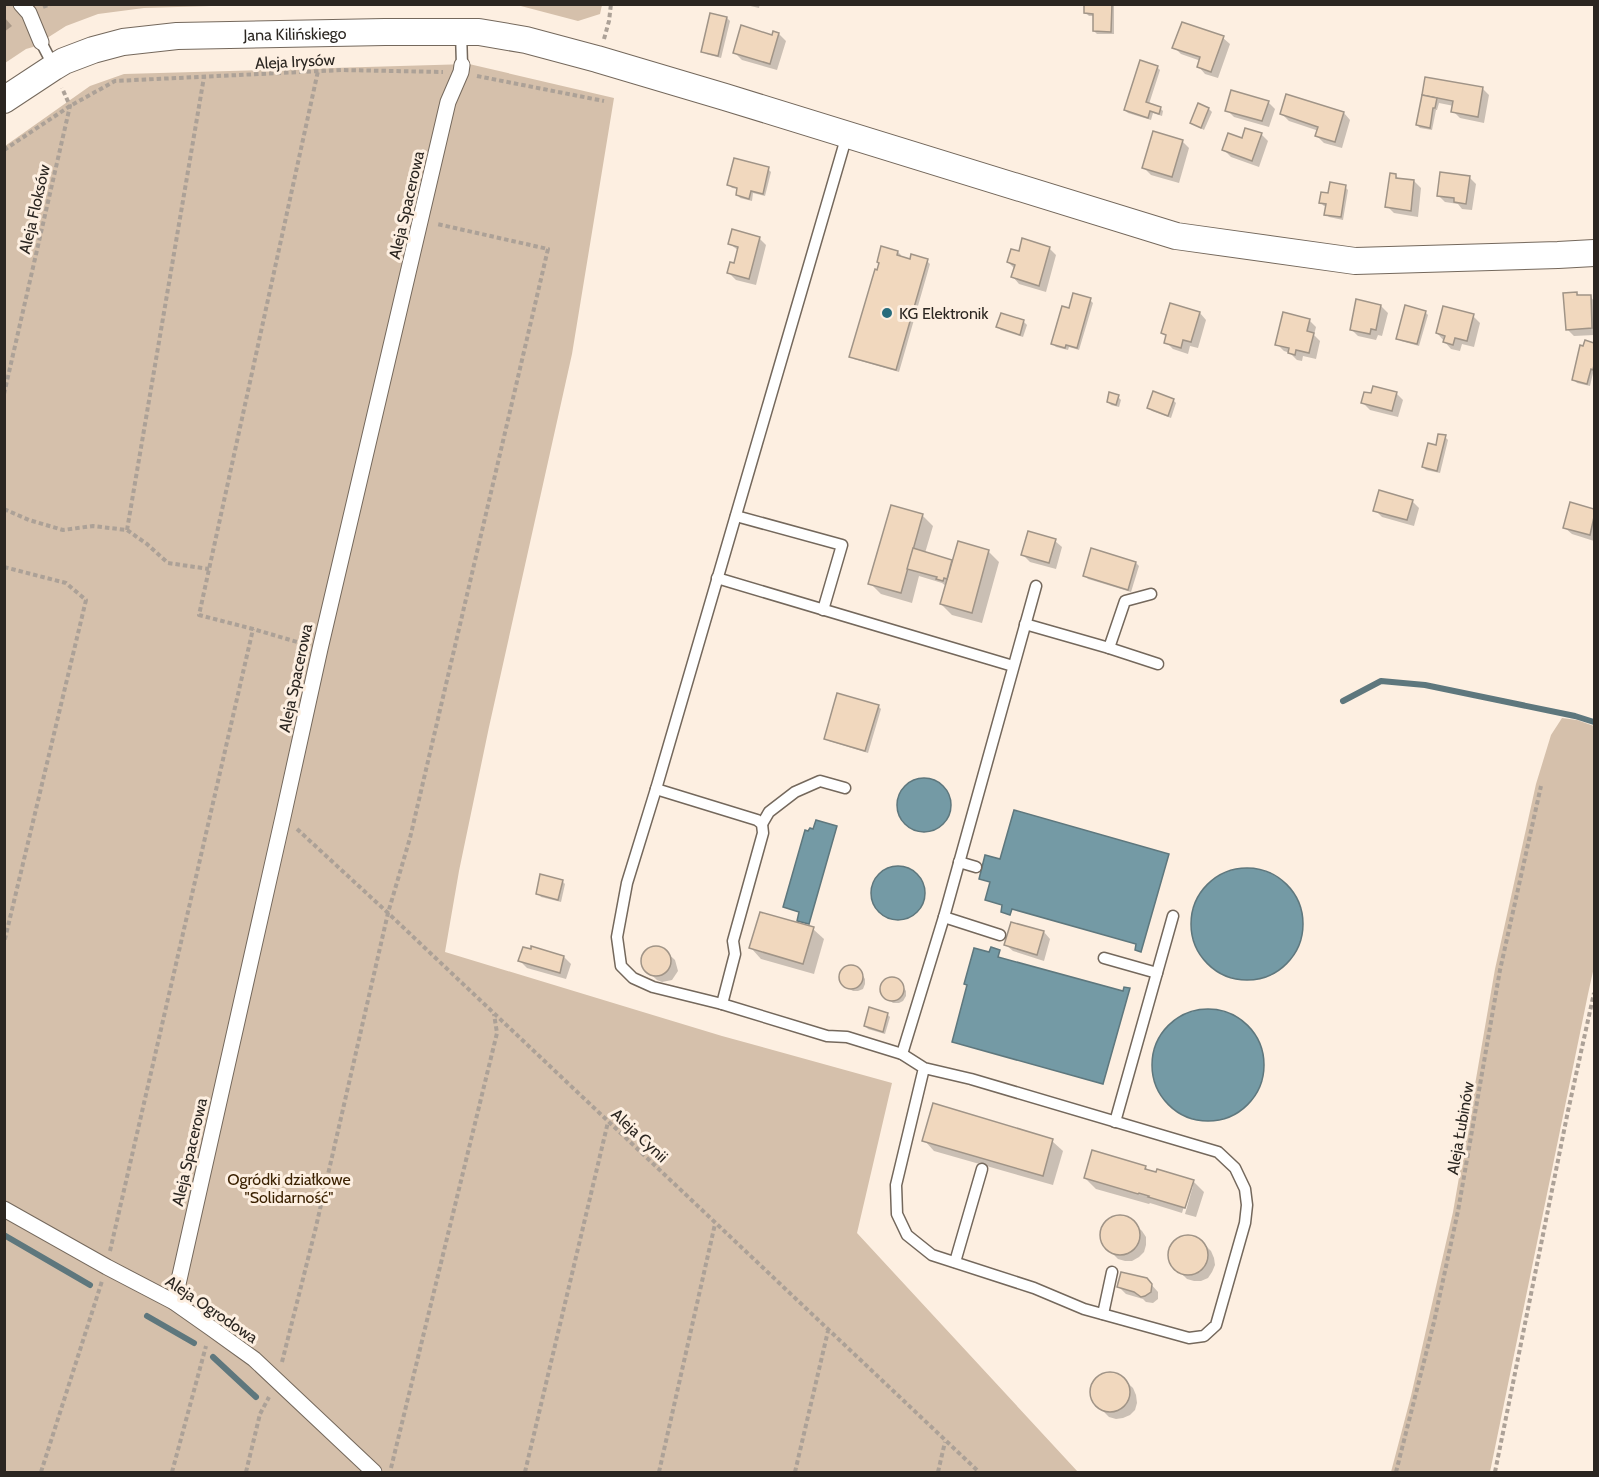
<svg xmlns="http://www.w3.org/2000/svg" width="1599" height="1477" font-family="Cabin,sans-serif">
<rect width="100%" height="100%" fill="#fdefe1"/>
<g fill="#d5c0ab">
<polygon points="5,5 245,5 144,8 98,14 66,26 33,47 26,49 5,63"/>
<polygon points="517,5 602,5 600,14 578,21"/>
<polygon points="469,64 614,98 572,354 489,727 459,871 445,952 722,1036 892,1083 857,1233 1078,1472 5,1472 5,146 90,86 124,74"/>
<polygon points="1562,718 1577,720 1594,726 1594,967 1588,994 1490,1472 1391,1472 1411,1396 1453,1212 1495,969 1536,784 1551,735"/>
</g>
<g fill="#749aa5" stroke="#5e777d" stroke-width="1.5">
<circle cx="924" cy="805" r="27"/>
<polygon points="1014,810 1169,854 1141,952 1135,950 1136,944 1012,909 1010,915 1001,912 1002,905 985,900 990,882 979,879 985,855 1000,859"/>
<polygon points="816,820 837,826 809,924 797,921 799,912 783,907 805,830 808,831 810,828 813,829"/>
<circle cx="898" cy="893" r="27"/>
<circle cx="1247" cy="924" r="56"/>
<polygon points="991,947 1000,950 998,957 1123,991 1124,987 1130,988 1103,1084 952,1042 967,985 964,984 974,948 989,952"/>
<circle cx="1208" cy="1065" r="56"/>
</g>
<g fill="#0003">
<polygon points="742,4 760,4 759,8"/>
<polygon points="1086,4 1114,4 1114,34 1097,34 1094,31 1094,16 1089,16 1086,13"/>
<polygon points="4,17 12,26 4,32"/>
<polygon points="727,18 730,21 721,58 706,54 703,51"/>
<polygon points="774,33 779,34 786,41 777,70 742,60 735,53 773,37"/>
<polygon points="1223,38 1230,44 1218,78 1205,74 1199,67 1201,61 1181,54 1174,47"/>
<polygon points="1157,67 1160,70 1149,104 1160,108 1163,111 1162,116 1153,113 1151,120 1128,113 1125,110"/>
<polygon points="1426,78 1482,88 1489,95 1484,123 1460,118 1453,111 1454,106 1439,103 1437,110 1436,110 1432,130 1420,128 1417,125"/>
<polygon points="1268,102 1275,109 1269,127 1234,117 1227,110"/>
<polygon points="1209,109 1212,112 1204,130 1195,125 1192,122"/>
<polygon points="1344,113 1350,120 1342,148 1324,143 1317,136 1319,131 1289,121 1282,114"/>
<polygon points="1261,134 1268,141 1259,167 1231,157 1224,150"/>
<polygon points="1182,141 1189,148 1179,183 1151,175 1144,168"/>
<polygon points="768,169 771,172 765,196 753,193 752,201 740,198 737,194 738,189 732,188 729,185"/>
<polygon points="1396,176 1400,180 1414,181 1421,188 1418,217 1394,213 1387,206"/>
<polygon points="1469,177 1476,184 1472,210 1462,209 1458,204 1445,202 1438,195"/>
<polygon points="1345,187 1348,190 1343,220 1329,217 1326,214 1327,206 1324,206 1321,203 1329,194"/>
<polygon points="759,238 766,245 756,285 736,280 729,273 735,265 739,251 730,244"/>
<polygon points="1049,248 1056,255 1046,292 1019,284 1013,277 1015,269 1008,262 1020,253"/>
<polygon points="898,252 901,255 900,257 911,261 927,261 930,264 899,372 854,359 851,356 878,272"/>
<polygon points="1577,293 1580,297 1590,296 1594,301 1594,335 1574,336 1567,329"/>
<polygon points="1090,300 1093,303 1079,350 1069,347 1068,350 1056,347 1053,344 1070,309"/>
<polygon points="1381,306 1388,313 1382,336 1378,335 1376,340 1358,336 1351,329"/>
<polygon points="1425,312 1428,315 1419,346 1401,341 1398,338"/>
<polygon points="1200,313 1206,320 1198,348 1190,346 1188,354 1173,349 1166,342 1167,337 1163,333"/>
<polygon points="1473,316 1480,323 1474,347 1462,344 1460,351 1451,349 1437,333"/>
<polygon points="1309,320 1316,327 1314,335 1320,341 1316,359 1303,356 1302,361 1297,360 1290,353 1284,351 1277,344"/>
<polygon points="1024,322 1027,325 1023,337 1001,330 998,327"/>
<polygon points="1586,342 1594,345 1594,374 1593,373 1590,386 1577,383 1574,380"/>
<polygon points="1396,393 1403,400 1398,417 1370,410 1363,403 1372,395"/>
<polygon points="1118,397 1121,400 1119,407 1111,405 1108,402"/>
<polygon points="1173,400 1176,403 1171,418 1152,411 1149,408"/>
<polygon points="1445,437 1448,440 1440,473 1426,470 1423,467 1437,447"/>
<polygon points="1412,501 1419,508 1414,526 1382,517 1375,510"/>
<polygon points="1571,504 1594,511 1594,541 1572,534 1565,528"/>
<polygon points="922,515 933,526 925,553 953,563 959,543 989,552 999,562 982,623 952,615 941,604 946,586 942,583 919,576 912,603 881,594 870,583"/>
<polygon points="1055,541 1062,547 1056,569 1030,562 1023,555"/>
<polygon points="1136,563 1139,566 1131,592 1088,579 1085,576"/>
<polygon points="878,706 881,709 868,753 829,741 826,738"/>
<polygon points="562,881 565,884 561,902 541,897 538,894"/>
<polygon points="813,929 824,939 814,974 761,959 751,948"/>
<polygon points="1044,932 1050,939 1044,961 1013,951 1006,945"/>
<polygon points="658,947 663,949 675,960 678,971 672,980 662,982 657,980 645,969 642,959 644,954 648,950"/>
<polygon points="564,957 571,964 566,979 527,968 520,961"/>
<polygon points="849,967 854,967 859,970 865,979 865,984 863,989 858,991 853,991 848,988 841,980 842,974 844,970"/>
<polygon points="890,979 895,979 900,982 906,991 906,996 903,1001 899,1003 893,1003 889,1000 882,992 882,986 885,982"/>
<polygon points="887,1014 890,1017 885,1034 868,1029 865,1026"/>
<polygon points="924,1140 1052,1141 1063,1151 1053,1185 934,1151"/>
<polygon points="1145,1167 1150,1172 1193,1181 1204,1192 1196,1217 1185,1214 1193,1186 1190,1186 1182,1213 1150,1203 1149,1204 1096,1189 1085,1178"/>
<polygon points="1115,1216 1122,1216 1129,1218 1142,1231 1146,1237 1146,1245 1144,1252 1139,1257 1132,1261 1125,1261 1118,1259 1105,1246 1101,1240 1101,1232 1103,1225 1108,1220"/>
<polygon points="1190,1236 1198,1238 1211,1251 1214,1258 1215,1265 1212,1272 1208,1278 1201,1281 1194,1281 1187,1279 1174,1266 1170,1260 1169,1252 1172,1245 1177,1240 1183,1237"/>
<polygon points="1149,1282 1158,1292 1158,1299 1153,1303 1146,1302 1143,1299 1126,1294 1119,1287"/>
<polygon points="1105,1374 1113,1374 1120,1376 1133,1388 1136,1395 1137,1403 1135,1410 1130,1415 1123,1418 1116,1419 1109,1417 1096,1404 1092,1397 1092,1390 1094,1383 1099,1377"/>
</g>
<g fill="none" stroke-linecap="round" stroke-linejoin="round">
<g stroke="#5e777d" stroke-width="6">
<polyline points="1343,701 1381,681 1425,685 1575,716 1594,722"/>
<polyline points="4,1235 90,1285"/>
<polyline points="147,1316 194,1343"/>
<polyline points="213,1357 256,1397"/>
</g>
</g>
<g fill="#f1d8be" stroke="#a09487" stroke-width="1.5">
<polygon points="1084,4 1112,4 1111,32 1093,31 1093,14 1084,13"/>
<polygon points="710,13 727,17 718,56 701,52"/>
<polygon points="1182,22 1224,36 1211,72 1197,67 1200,57 1172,48"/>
<polygon points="741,25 772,35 773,31 779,33 770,64 733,53"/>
<polygon points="1140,60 1158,66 1146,102 1161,107 1159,114 1150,111 1148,118 1124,110"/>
<polygon points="1425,77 1483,87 1478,117 1451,112 1453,101 1422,95"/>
<polygon points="1231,90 1269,101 1262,121 1225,111"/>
<polygon points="1286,94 1344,112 1335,142 1315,136 1318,127 1280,114"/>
<polygon points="1422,95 1437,98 1435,108 1433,108 1430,128 1416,125"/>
<polygon points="1198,103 1209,108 1201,128 1190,123"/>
<polygon points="1245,128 1262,133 1252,161 1222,150 1228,133 1242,138"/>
<polygon points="1153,131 1183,140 1172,177 1142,168"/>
<polygon points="734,158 769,167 763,194 751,191 749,199 736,195 737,188 727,185"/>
<polygon points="1440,172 1470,176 1466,204 1454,202 1454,198 1437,196"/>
<polygon points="1390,173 1396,174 1396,178 1414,180 1411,211 1385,207"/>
<polygon points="1330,182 1346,185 1341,217 1324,215 1326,204 1319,203 1321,192 1328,193"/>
<polygon points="732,229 760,237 749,279 727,273 730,262 734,263 738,247 728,244"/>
<polygon points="1022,238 1050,247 1039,286 1011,277 1015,265 1007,262 1011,249 1019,251"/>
<polygon points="881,246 898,251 897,255 910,259 911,254 928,259 896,370 849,357 875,269 877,270 879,263 877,262"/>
<polygon points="1577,292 1577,295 1591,295 1592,328 1566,330 1563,293"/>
<polygon points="1073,293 1091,298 1077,348 1066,345 1065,348 1051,344 1062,306 1069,308"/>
<polygon points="1356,299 1381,305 1376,330 1371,329 1370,334 1350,330"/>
<polygon points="1170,303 1200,312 1191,342 1183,340 1181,348 1164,343 1166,335 1161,333"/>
<polygon points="1405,305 1426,311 1417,344 1396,339"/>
<polygon points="1443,306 1474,314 1467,341 1455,338 1453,345 1443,342 1445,336 1436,333"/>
<polygon points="1283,312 1310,319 1307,331 1314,333 1309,353 1296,350 1295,355 1288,353 1289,348 1275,345"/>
<polygon points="1001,313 1024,320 1020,335 996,327"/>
<polygon points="1585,340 1594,343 1594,365 1593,370 1591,369 1587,384 1572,380 1580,345 1583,346"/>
<polygon points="1373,386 1397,392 1392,411 1361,403 1364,392 1371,393"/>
<polygon points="1153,391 1174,399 1168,416 1147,408"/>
<polygon points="1109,392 1119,395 1116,405 1107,402"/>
<polygon points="1438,434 1446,435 1437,471 1422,467 1428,443 1436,445"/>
<polygon points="1379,490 1413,500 1407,520 1373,511"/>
<polygon points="1570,502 1594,509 1594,517 1590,535 1563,528"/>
<polygon points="891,505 923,514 901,593 868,584"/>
<polygon points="1028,531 1056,539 1049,563 1021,555"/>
<polygon points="958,541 989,550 972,613 940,604"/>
<polygon points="913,548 952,560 947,579 944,578 943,581 936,579 937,577 907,569"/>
<polygon points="1091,548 1136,562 1128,590 1083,576"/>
<polygon points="837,693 879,705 865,751 824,739"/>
<polygon points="540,874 563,880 558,900 536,894"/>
<polygon points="760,912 814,927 803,964 749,948"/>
<polygon points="1011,922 1044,931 1037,955 1004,945"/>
<circle cx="656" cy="961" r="15"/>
<polygon points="531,946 564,956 560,973 518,961 523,947 531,949"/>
<circle cx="851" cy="977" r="12"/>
<circle cx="892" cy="989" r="12"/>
<polygon points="869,1007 888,1013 883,1032 864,1026"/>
<polygon points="933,1103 1053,1139 1043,1176 922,1141"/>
<polygon points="1092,1150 1146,1166 1145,1169 1156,1172 1157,1169 1194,1180 1185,1208 1148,1197 1149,1196 1139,1193 1138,1194 1084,1178"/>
<circle cx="1120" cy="1235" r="20"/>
<circle cx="1188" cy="1255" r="20"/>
<polygon points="1121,1272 1147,1278 1152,1284 1151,1292 1145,1296 1141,1297 1134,1292 1117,1287"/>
<circle cx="1110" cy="1392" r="20"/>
</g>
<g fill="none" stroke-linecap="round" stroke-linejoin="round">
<defs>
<g id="service">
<polyline points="461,32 462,65"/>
<polyline points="41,42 54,67"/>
<polyline points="847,135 656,789 627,883 617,937 621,966 633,978 653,987 722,1004 827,1036 847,1037 902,1054 924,1068 971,1079 1218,1152 1235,1168 1245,1189 1247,1205 1245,1223 1216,1325 1204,1336 1189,1338 1084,1309 1034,1288 932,1255 907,1235 897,1214 896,1185 924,1068"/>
<polyline points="736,516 842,545 823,610"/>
<polyline points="717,578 1013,666"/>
<polyline points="1025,624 1109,648 1125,601 1151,594"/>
<polyline points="1109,648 1158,664"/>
<polyline points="656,789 757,820 762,824 763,833 733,941 735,954 722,1004"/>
<polyline points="762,824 769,812 795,792 820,781 845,788"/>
<polyline points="959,862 976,867"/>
<polyline points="944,917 1000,935"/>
<polyline points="1104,958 1157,973"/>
<polyline points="902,1054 944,917 1036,586"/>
<polyline points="1115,1122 1173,916"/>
<polyline points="955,1262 982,1169"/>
<polyline points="1103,1314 1112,1272"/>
</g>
<g id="pedestrian">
<polyline points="21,4 29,13 41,42"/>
<polyline points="4,1209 107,1267 174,1302 211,1328 254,1359 374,1472"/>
<polyline points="174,1302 283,817 320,649 448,102 461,72 462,65"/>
</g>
<g id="tertiary">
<path id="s1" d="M 4,100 L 54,67 L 64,61 L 93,50 L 123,42 L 177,36 L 385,32 L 479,32 L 526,40 L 597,59 L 725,97 L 1176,236 L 1355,261 L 1558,255 L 1594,253"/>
</g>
</defs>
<use href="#service" stroke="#74685c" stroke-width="13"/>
<use href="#pedestrian" stroke="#74685c" stroke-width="17"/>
<use href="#tertiary" stroke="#74685c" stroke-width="28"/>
<g stroke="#aca197" stroke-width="4" stroke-dasharray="4.5 3" stroke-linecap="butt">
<polyline points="43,7 51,4"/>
<polyline points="604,39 609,21 611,4"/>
<polyline points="477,76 604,101"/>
<polyline points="4,150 70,106 115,81 342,70 443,72"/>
<polyline points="4,394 70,106 62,88"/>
<polyline points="4,509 29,520 63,530 93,526 127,530 147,544 168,563 209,569"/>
<polyline points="127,530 204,77"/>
<polyline points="4,567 66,583 86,600 4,943"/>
<polyline points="304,644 253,629 199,615 318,71"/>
<polyline points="297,829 388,913 979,1472"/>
<polyline points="110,1251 253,629"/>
<polyline points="282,1362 315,1231 388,913 410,838 548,249 437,224"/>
<polyline points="391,1468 497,1033 494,1014"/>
<polyline points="41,1472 102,1281"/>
<polyline points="172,1472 206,1346"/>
<polyline points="246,1472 260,1414 269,1397"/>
<polyline points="525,1472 608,1122"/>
<polyline points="659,1472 715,1224"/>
<polyline points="795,1472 828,1331"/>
<polyline points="938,1472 945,1442"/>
<polyline points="1396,1472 1434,1322 1458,1211 1500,970 1541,786"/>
<polyline points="1495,1472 1568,1111 1594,993"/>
</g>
<use href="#service" stroke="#fff" stroke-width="10"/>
<use href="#pedestrian" stroke="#fff" stroke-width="15"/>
<use href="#tertiary" stroke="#fff" stroke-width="26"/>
</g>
<circle fill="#286c7d" stroke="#fdefe1" stroke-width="2" cx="887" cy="313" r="6"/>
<g text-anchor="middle" stroke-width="6" stroke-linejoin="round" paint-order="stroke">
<g font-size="16" fill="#2b2621" stroke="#fdefe1">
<text dy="6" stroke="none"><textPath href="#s1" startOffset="306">Jana Kilińskiego</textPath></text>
<text transform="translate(295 61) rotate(-3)" y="6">Aleja Irysów</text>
<text transform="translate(406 205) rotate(-77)" y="6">Aleja Spacerowa</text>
<text transform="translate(34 209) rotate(-77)" y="6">Aleja Floksów</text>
<text transform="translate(295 678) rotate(-78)" y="6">Aleja Spacerowa</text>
<text transform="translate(1460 1128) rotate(-80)" y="6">Aleja Łubinów</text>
<text transform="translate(640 1135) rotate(43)" y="6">Aleja Cynii</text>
<text transform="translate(189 1152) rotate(-77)" y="6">Aleja Spacerowa</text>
<text transform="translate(212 1309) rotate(34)" y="6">Aleja Ogrodowa</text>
</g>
<g font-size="16" fill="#2b2621" stroke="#fdefe1" text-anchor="start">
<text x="899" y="319">KG Elektronik</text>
</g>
<g font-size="16" fill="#3c2202" stroke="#fdefe1">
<text x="289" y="1185">Ogródki działkowe<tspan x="289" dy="18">"Solidarność"</tspan></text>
</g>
</g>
<rect width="1599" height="1477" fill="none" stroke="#2b2621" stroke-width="12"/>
</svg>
